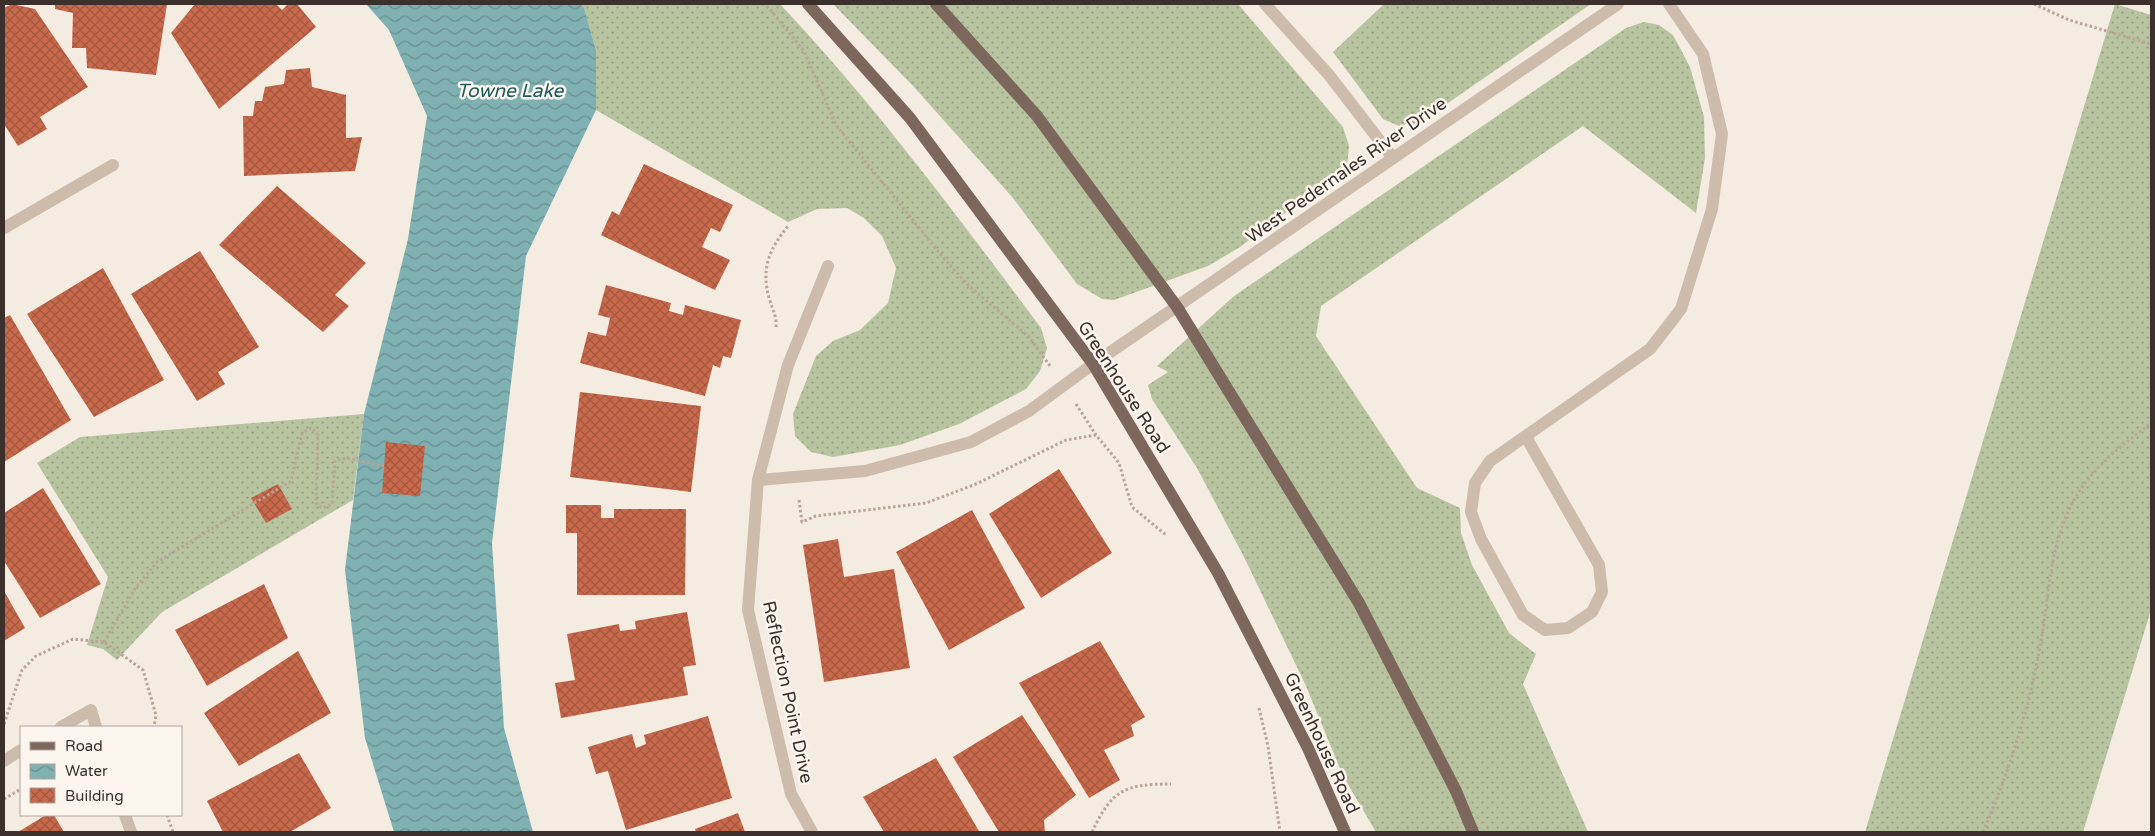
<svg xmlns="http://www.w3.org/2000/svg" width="2155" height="836" font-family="'Varela Round',sans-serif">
<defs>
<pattern id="grass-dots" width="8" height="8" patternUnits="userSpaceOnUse" patternTransform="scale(1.25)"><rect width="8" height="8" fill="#b8c4a0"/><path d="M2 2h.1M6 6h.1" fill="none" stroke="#97a083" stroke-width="1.8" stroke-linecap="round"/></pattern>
<pattern id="water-waves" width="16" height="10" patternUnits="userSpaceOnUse" patternTransform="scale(1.25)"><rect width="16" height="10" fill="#7fb0b2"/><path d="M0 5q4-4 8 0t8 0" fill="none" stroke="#699091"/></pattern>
<pattern id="building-cross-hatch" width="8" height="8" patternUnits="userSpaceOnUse" patternTransform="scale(1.25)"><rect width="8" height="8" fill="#c8694b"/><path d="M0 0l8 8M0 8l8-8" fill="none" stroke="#a4573f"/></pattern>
</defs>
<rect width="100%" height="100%" fill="#f4ebe1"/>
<g fill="url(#grass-dots)">
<path d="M 580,4 L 780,4 C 875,105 958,217 1041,328 L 1047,348 L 1040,371 L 1026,389 L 959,424 L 900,445 L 833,457 L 811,452 L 795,436 L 793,414 L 816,356 L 833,341 L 860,330 L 888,303 L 896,268 L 882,236 L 864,218 L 847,208 L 817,209 L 788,222 L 596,110 L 596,50 L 584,9 Z"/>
<polygon points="833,4 1238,4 1343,127 1349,146 1347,167 1240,247 1208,266 1114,300 1102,299 1077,284 1013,198 914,87"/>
<polygon points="1384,4 1591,4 1419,123 1399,126 1383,119 1333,52"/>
<polygon points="2115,4 2151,15 2151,610 2083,832 1865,832"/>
<polygon points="1644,22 1659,25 1673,35 1690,67 1704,117 1705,158 1696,213 1583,126 1321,306 1316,336 1417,488 1460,508 1461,533 1472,565 1509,633 1536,654 1523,684 1588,832 1376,832 1343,776 1306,686 1244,557 1197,468 1152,399 1148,385 1168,372 1157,366 1234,296 1626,28"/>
<polygon points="364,414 353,500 162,612 117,660 103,649 87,645 108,577 37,463 80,437"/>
</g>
<polygon fill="url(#water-waves)" points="366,4 580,4 584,8 596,50 596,110 526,256 492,543 504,728 533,832 394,832 365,738 345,570 364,414 408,239 427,116 389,30"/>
<g fill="url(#building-cross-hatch)">
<polygon points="12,4 35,9 88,87 40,117 47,129 18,146 4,124 4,8"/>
<polygon points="55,4 167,4 156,75 87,68 86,48 72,48 73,13 55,9"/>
<polygon points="195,4 276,4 282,10 288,4 297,4 316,27 219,109 171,33"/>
<polygon points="310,68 312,87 346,95 346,138 362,137 355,171 244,176 243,116 253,116 255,101 262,101 265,87 284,84 286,70"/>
<polygon points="644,164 733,205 720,232 711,228 702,247 730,260 715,290 601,235 612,211 619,215"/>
<polygon points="277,186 366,263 335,295 349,306 323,332 219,245"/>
<polygon points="200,251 259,347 218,372 225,384 197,401 131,294"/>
<polygon points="103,268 164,380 94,417 27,314"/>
<polygon points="606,285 671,303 669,311 683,315 685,305 741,320 731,358 723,356 720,368 713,365 705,396 580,363 588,332 606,336 610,318 598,315"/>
<polygon points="10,315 71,420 4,462 4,318"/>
<polygon points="580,392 701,406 691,492 570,477"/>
<polygon points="386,442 425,446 420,496 382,493"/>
<polygon points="1059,469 1112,553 1041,598 989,514"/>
<polygon points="278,484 292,509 266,523 251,498"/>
<polygon points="43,488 101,584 40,618 4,561 4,513"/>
<polygon points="566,505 601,505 601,518 614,518 614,509 686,509 685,595 577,595 577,533 566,533"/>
<polygon points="972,510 1025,608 949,650 896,552"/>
<polygon points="838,539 844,577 894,569 910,668 824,682 803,545"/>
<polygon points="264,584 288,638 207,686 175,630"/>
<polygon points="4,591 25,628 4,641"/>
<polygon points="687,612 696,665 683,667 688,695 561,718 555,683 575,680 567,634 619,624 620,631 636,629 635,621"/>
<polygon points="1100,641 1145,717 1131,725 1134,736 1104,750 1120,780 1089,798 1019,683"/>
<polygon points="298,651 331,713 239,766 204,713"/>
<polygon points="1022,715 1076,795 1044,820 1045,832 999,832 953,757"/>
<polygon points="708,716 732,798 626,830 608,771 596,774 588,747 632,734 636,748 646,744 644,735"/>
<polygon points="299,753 331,808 290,832 223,832 207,801"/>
<polygon points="936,758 979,831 884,832 863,797"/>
<polygon points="738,813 745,832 696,832 695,829"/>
<polygon points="46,815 54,815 64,832 18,832"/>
</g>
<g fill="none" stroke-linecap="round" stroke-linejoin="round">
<g stroke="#b9a596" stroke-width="3" stroke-dasharray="2.5 2.5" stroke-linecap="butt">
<polyline points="762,4 769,8 804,51 836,125 941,255 968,285 1029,337 1050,366"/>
<polyline points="2034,4 2069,20 2151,44"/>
<path d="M 776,327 C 777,317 773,311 770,301 C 760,269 769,250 788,226"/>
<polyline points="1076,404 1096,435"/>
<polyline points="799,500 802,522 816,516 926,503 976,484 1066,440 1096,435 1119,463 1132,507 1166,535"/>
<polyline points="104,642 136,587 157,562 291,481 302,433 311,428 318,435 316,503 322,508 332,504 335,461 347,458 384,466"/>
<polyline points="1259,708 1268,746 1280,832"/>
<polyline points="4,724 22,670 36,656 73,639 104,642 143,670 156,715 154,727"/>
<polyline points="4,799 21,789"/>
<polyline points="167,815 173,832"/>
<path d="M 1092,832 C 1112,790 1124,784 1171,784"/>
<path d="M 1983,832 C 2009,772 2028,712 2040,647 C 2049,598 2049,545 2074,500 C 2091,469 2123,444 2151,423"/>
</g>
<g stroke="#cdbbac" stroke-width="12">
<polyline points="1265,4 1329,75 1393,158"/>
<polyline points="4,228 113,165"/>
<polyline points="1526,437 1599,565 1602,592 1592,612 1568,628 1545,630 1523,615 1481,539 1471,512 1475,483 1490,461 1650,349 1681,309 1712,209 1722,134 1703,54 1669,4"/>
<polyline points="758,480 865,471 971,442 1029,411 1093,364 1618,4"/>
<polyline points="61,727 91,710 96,727"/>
<polyline points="4,761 21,750"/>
<polyline points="125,815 131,832"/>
<polyline points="812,832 791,794 748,610 758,480 788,365 828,266"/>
</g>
<g stroke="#7d675c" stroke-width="12">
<polyline points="808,4 910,118 1093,364 1218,573 1308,748 1345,832"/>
<polyline points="936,4 1037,116 1177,307 1359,603 1456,791 1473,832"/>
</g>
</g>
<g text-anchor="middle" stroke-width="5" stroke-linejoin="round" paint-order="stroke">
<g font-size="18" fill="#3b302b" stroke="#fbf5ee">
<text transform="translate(1346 170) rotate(-35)" y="6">West Pedernales River Drive</text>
<text transform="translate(1124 387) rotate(57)" y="6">Greenhouse Road</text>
<text transform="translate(788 692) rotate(78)" y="6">Reflection Point Drive</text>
<text transform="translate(1322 743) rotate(65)" y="6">Greenhouse Road</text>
</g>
<g font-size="19" font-style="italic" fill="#1f5a5e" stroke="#fbf5ee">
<text x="510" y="97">Towne Lake</text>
</g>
</g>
<rect width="2155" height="836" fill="none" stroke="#3b302b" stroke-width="10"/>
<rect x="20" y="726" width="162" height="90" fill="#fbf5ee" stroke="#aea6a0"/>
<rect x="30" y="742" width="25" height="8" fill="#7d675c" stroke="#aea6a0"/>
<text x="65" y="751" font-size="15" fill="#3b302b">Road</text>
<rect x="30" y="764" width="25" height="15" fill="url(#water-waves)" stroke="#aea6a0"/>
<text x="65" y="776" font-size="15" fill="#3b302b">Water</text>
<rect x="30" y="788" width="25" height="15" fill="url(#building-cross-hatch)" stroke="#aea6a0"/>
<text x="65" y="801" font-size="15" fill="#3b302b">Building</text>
</svg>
